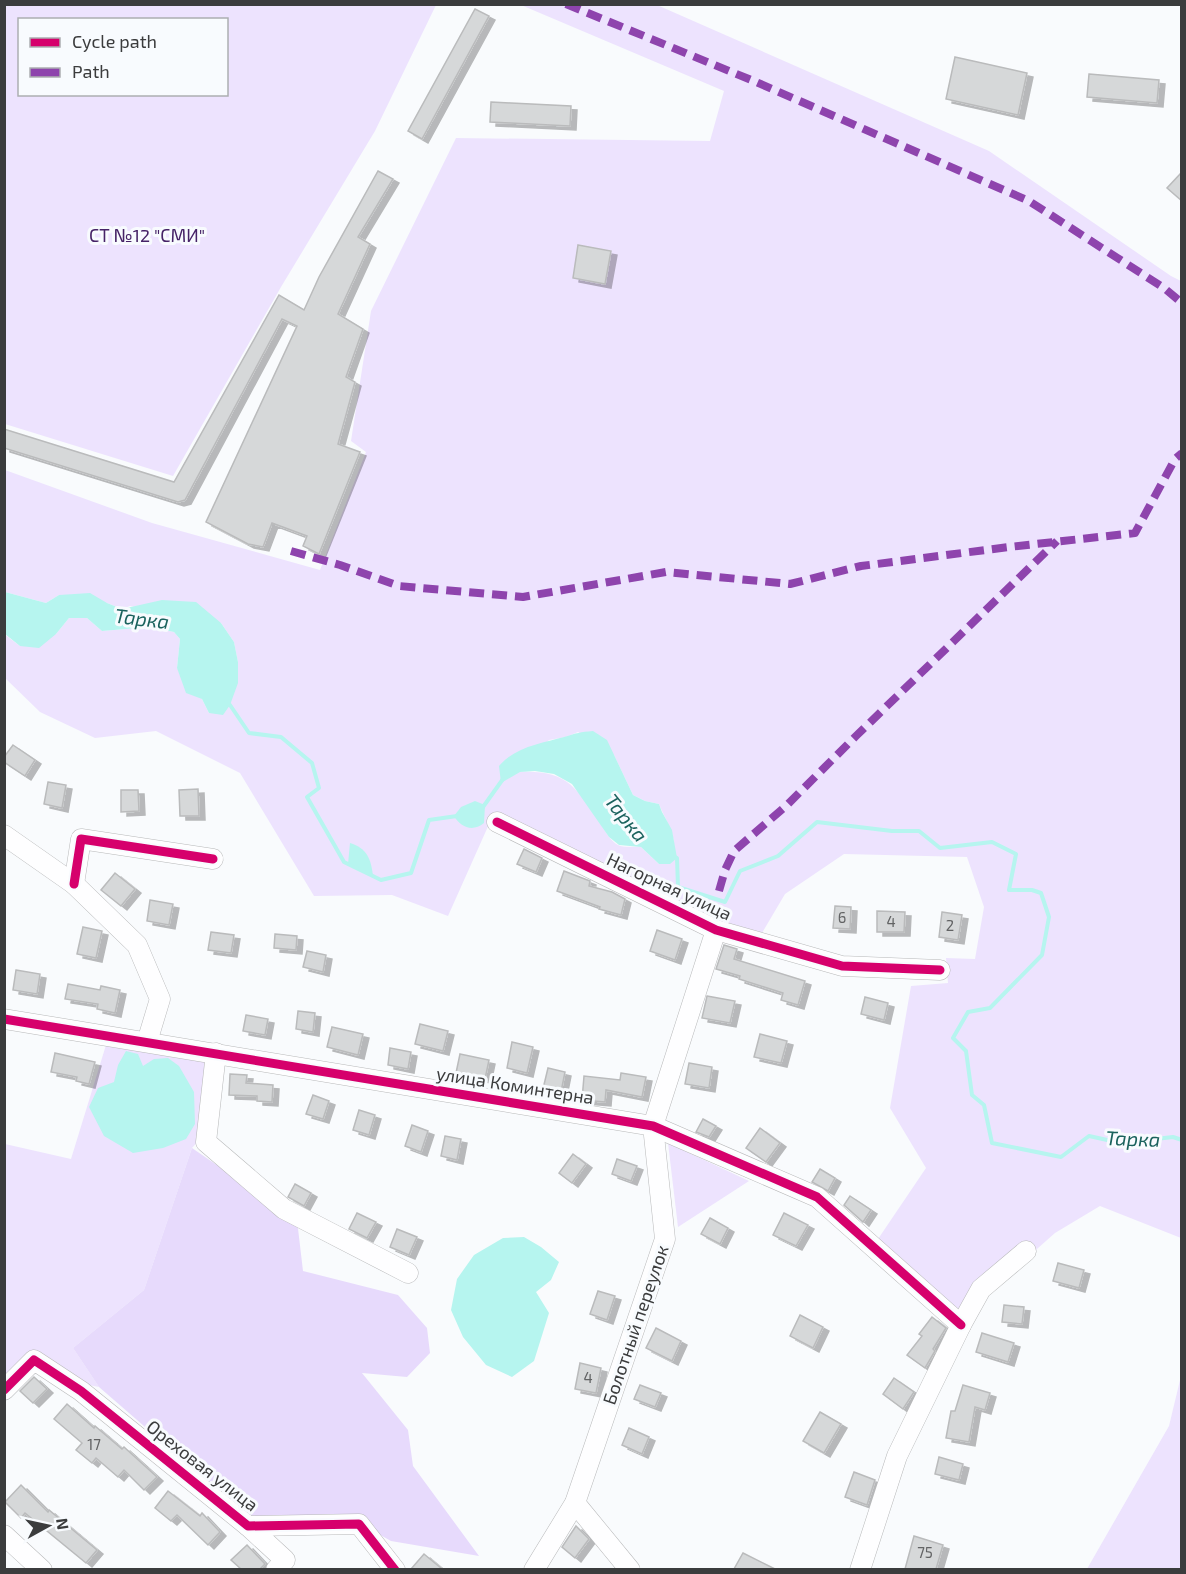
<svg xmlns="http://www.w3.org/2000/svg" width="1186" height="1574" font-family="'Exo 2',sans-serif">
<defs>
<filter id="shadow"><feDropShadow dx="6" dy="4" stdDeviation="0" flood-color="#0004"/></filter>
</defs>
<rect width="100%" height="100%" fill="#f9fbfd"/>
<g fill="#ede3fe" fill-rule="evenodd">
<path d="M 4,5 L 436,5 L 375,131 L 281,287 L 173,476 L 5,424 ZM 20,20 L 226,20 L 226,94 L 20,94 Z"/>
<path d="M 521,5 L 657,5 L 989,151 L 1171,276 L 1181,281 L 1181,1238 L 1100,1206 L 1055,1233 L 987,1293 L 970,1327 L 876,1242 L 926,1168 L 890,1108 L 911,986 L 948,983 L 946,958 L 975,959 L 984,907 L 967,857 L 844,854 L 785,894 L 762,933 L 720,921 L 494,813 L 448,916 L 392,895 L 314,896 L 240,773 L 156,731 L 95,738 L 40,712 L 5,678 L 4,634 L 20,646 L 56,634 L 69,618 L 87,618 L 102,631 L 150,627 L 174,632 L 180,639 L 177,668 L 202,699 L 209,713 L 238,662 L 234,642 L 221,623 L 130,606 L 122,609 L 107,603 L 59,595 L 46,603 L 5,592 L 5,470 L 152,523 L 320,570 L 366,452 L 351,441 L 371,311 L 456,138 L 710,141 L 724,91 ZM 578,732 L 614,755 L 633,795 L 645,801 L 659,804 C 664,817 672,828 674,842 L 659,864 L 641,847 C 635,846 624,848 618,845 C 610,841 605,830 600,823 C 576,787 567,770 520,772 L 549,740 L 566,737 Z"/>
<polygon points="106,1045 209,1060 200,1139 192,1148 144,1290 73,1348 99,1387 84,1384 34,1354 5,1384 5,1144 71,1159"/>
<polygon points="668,1143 749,1181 678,1227"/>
<polygon points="1181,1376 1181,1569 1087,1569 1169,1426"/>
</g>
<polygon fill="#e7dafc" points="192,1148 297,1220 303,1271 398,1295 427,1328 430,1353 407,1377 362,1373 408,1430 413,1466 479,1556 391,1541 352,1519 250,1518 99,1387 73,1348 144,1290"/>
<g fill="#b6f5ef">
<polygon points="5,592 46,603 59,595 90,593 107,603 122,609 162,600 196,602 221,623 234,642 238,662 238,683 230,705 223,715 209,713 202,699 186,693 177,668 180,639 174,632 150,627 102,631 87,618 69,618 56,634 39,648 20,646 5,634"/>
<path d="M 593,731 L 607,740 L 633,795 L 645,801 L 659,804 L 662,812 L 672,830 L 677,858 L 670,864 L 659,864 L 641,847 L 619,845 L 609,837 L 572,784 L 554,774 L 535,771 L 520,772 L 501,783 L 499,766 C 515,747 542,743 564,737 C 577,733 580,732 593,731 Z"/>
<path d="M 475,801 L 485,805 L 484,823 C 473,832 461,828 454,816 L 461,807 Z"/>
<path d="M 350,843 C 367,848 371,859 373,876 L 348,864 Z"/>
<polygon points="126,1051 138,1054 143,1066 154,1059 168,1058 179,1066 194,1092 195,1124 186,1139 163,1148 133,1153 104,1136 89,1107 98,1088 114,1082 118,1065"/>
<polygon points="524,1237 541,1247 559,1262 551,1280 536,1292 549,1313 534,1361 512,1377 486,1365 463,1337 451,1310 457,1279 474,1255 503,1238"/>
</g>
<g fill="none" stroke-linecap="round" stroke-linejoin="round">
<g stroke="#b6f5ef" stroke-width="4">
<polyline points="226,703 230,705 249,733 281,737 312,763 319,788 307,797 344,862 348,864 381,880 411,873 429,820 457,816"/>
<polyline points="483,807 503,779"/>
<polyline points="675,857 677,858 678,887 725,902 740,871 778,856 817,822 892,831 919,831 940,848 992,842 1016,854 1009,890 1032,890 1041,893 1049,917 1042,955 990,1008 968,1012 953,1038 966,1051 972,1095 984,1105 992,1143 1061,1157 1089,1136 1121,1143 1173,1137 1182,1140"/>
</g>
</g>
<g fill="#d6d8d9" stroke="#babbbc" stroke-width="1.5" filter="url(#shadow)">
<polygon points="475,9 489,16 422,139 408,131"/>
<polygon points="955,57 1027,73 1018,115 946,99"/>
<polygon points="1089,74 1159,80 1157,103 1087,97"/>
<polygon points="491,102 571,106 570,126 490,122"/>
<polygon points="378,171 393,179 358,237 370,244 338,314 363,329 346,377 355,382 338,444 360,452 319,554 303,546 307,536 272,523 263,547 248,544 206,522 297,326 282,319 185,500 178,502 4,448 4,429 174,482 279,295 304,310 319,277"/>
<polygon points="1182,172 1182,201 1167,188"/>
<polygon points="578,245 611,251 605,284 573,278"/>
<polygon points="13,745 35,760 25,776 4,762 4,757"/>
<polygon points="48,782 66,785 62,808 44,804"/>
<polygon points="198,789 199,816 180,816 179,790"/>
<polygon points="121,790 138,790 139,811 121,812"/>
<polygon points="524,849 542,858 536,872 517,864"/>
<polygon points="564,871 590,881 589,886 612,892 625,899 621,915 599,909 600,907 557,891"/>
<polygon points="115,873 135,889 121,906 101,890"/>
<polygon points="150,900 173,904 169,925 147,921"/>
<polygon points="835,906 851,907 850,929 833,928"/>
<polygon points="877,911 905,912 904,932 877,932"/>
<polygon points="942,912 962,915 958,940 939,937"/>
<polygon points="83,927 102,931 96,958 77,954"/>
<polygon points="657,930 682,939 675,960 650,951"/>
<polygon points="211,932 234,935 231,953 208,950"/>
<polygon points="275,934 297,936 296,950 274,948"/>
<polygon points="724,945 737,949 734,959 805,981 798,1005 781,1000 783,993 739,979 740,976 716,969"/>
<polygon points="307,951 326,955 323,972 303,967"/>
<polygon points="16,970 40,974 37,994 13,990"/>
<polygon points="68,984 100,990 101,986 120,990 115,1013 97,1009 98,1004 65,999"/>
<polygon points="707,996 735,1001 730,1023 702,1018"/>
<polygon points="865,997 888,1003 884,1020 861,1014"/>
<polygon points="298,1011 315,1013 313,1032 296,1029"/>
<polygon points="246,1015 268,1019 265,1035 243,1031"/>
<polygon points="420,1024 448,1031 443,1051 415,1044"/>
<polygon points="332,1027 363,1034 358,1055 327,1047"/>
<polygon points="760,1034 787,1041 781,1063 754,1057"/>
<polygon points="512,1042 533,1047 527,1073 507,1068"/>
<polygon points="390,1048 411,1052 408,1069 388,1065"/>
<polygon points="55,1053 95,1062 89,1084 76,1081 77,1077 51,1072"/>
<polygon points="460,1054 489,1060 485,1079 456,1073"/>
<polygon points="689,1063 712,1067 709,1088 685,1084"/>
<polygon points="548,1068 565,1072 560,1097 542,1093"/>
<polygon points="621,1073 646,1077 642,1097 606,1090 605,1102 582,1100 584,1076 620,1080"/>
<polygon points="230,1074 247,1075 246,1083 273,1085 272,1102 257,1101 257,1096 229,1095"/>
<polygon points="313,1095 329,1101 323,1119 306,1114"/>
<polygon points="359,1110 375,1115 369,1135 353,1130"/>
<polygon points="703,1119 716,1126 709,1137 696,1132"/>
<polygon points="412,1125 428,1131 421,1152 405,1146"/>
<polygon points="760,1128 780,1143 766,1162 746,1148"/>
<polygon points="445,1136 461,1139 457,1160 441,1156"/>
<polygon points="573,1154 586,1164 572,1183 559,1173"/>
<polygon points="617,1159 637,1166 631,1181 612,1174"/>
<polygon points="820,1169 835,1178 828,1191 812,1182"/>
<polygon points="295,1184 311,1193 304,1206 288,1197"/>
<polygon points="850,1196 871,1210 863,1222 844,1205"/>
<polygon points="357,1213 376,1222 367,1238 349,1229"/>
<polygon points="784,1213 808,1225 796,1246 773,1235"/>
<polygon points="710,1218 728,1228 720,1244 701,1234"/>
<polygon points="397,1229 417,1237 409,1255 390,1247"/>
<polygon points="1058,1263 1084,1270 1079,1288 1053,1281"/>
<polygon points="598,1291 615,1296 607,1320 590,1314"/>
<polygon points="1004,1305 1024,1307 1022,1324 1002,1322"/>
<polygon points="800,1315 823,1327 813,1348 790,1336"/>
<polygon points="932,1317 946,1328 933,1349 935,1351 925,1368 907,1355 922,1336 919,1334"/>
<polygon points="656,1328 681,1341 672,1361 646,1348"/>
<polygon points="982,1333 1014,1343 1008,1362 976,1352"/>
<polygon points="580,1363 601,1368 596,1393 575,1389"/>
<polygon points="34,1377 47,1389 33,1403 20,1391"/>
<polygon points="894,1378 914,1392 903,1409 883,1394"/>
<polygon points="640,1385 661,1393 655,1407 634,1399"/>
<polygon points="963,1385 990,1393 985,1410 975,1407 969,1442 946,1438 951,1411 955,1411"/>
<polygon points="67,1404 94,1428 95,1426 122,1449 124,1447 157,1477 144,1490 124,1470 118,1477 96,1458 92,1463 76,1450 82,1443 54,1419"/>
<polygon points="820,1412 841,1424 824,1453 803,1441"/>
<polygon points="629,1428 649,1437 642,1454 622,1445"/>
<polygon points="939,1457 963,1464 959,1480 935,1474"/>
<polygon points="854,1472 875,1480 867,1505 845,1497"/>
<polygon points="21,1485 48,1512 49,1510 97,1550 86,1563 25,1513 21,1518 5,1502"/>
<polygon points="168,1491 200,1516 202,1513 220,1532 208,1545 177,1515 171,1521 155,1508"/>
<polygon points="576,1526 589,1539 575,1558 562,1547"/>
<polygon points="914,1536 943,1545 936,1569 905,1569"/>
<polygon points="247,1545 265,1564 260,1569 241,1569 231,1560"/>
<polygon points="743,1553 775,1569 734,1569"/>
<polygon points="424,1554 442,1569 411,1569"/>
</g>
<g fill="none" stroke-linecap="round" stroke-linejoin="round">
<defs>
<g id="minor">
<polyline points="497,822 716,930 842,966 940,970"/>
<polyline points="4,835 74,884 137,945 160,999 147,1042"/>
<polyline points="74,884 81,839 213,859"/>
<polyline points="4,1019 653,1126 817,1197 961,1325"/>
<polyline points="216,1053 206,1142 284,1209 408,1273"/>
<polyline points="4,1390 34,1360 81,1391 248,1526 359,1524 395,1570"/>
<polyline points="575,1503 630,1570"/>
<polyline points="248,1526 285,1560 276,1570"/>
<polyline points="4,1535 42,1570"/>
<polyline points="534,1570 575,1503 665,1239 653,1126 716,930"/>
<polyline points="860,1570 897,1456 961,1325 981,1289 1026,1251"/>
</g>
</defs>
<use href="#minor" stroke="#b8b9ba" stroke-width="21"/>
<use href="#minor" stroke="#fefeff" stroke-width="20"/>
<g stroke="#8e44ad" stroke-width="8" stroke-dasharray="15 8" stroke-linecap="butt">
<polyline points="566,4 756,82 1029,201 1164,288 1182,303"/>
<polyline points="291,551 340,565 399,586 523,597 666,572 790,584 861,566 1009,547 1135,533 1175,459 1182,453"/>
<polyline points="719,891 725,870 734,851 786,806 856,736 1057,541"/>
</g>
<defs>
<g id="cycleway">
<polyline points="497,822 716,930 842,966 940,970"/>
<polyline points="74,884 81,839 213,859"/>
<polyline points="4,1019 653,1126 817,1197 961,1325"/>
<polyline points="4,1390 34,1360 81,1391 248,1526 359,1524 395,1570"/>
</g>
</defs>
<use href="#cycleway" stroke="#f8fbfe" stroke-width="13"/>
<use href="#cycleway" stroke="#d6006c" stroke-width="9"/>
</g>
<g text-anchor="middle" stroke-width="6" stroke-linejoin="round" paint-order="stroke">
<g font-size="15" fill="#626364">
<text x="842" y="923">6</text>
<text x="891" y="927">4</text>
<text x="950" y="931">2</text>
<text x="588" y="1383">4</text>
<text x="94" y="1450">17</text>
<text x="925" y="1558">75</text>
</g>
<g font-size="18" fill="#462367" stroke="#f8fbfe">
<text x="147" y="242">СТ №12 "СМИ"</text>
</g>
<g font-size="18" fill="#3b3c3d" stroke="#f8fbfe">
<text transform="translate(669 887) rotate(25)" y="6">Нагорная улица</text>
<text transform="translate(515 1086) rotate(9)" y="6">улица Коминтерна</text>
<text transform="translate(636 1325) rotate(-71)" y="6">Болотный переулок</text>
<text transform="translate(202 1466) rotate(38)" y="6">Ореховая улица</text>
</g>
<g font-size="20" font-style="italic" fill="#1a625d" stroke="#f8fbfe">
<text transform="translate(142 619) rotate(7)" y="7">Тарка</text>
<text transform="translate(626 818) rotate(51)" y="7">Тарка</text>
<text transform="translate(1133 1139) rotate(2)" y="7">Тарка</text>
</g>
</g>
<rect width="1186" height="1574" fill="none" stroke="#3b3c3d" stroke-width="12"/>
<rect x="18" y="18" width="210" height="78" fill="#f8fbfe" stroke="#acafb1" stroke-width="1.5"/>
<rect x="30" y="38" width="30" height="9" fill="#d6006c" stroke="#acafb1" stroke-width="1.5"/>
<text x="72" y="48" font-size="18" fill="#3b3c3d">Cycle path</text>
<rect x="30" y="68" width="30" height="9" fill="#8e44ad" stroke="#acafb1" stroke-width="1.5"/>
<text x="72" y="78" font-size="18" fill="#3b3c3d">Path</text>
<g transform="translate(48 1526) rotate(82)" stroke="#f8fbfe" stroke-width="4.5" paint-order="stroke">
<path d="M0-4.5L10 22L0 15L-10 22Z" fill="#3b3c3d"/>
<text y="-9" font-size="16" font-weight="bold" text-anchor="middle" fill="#3b3c3d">N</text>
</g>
</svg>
